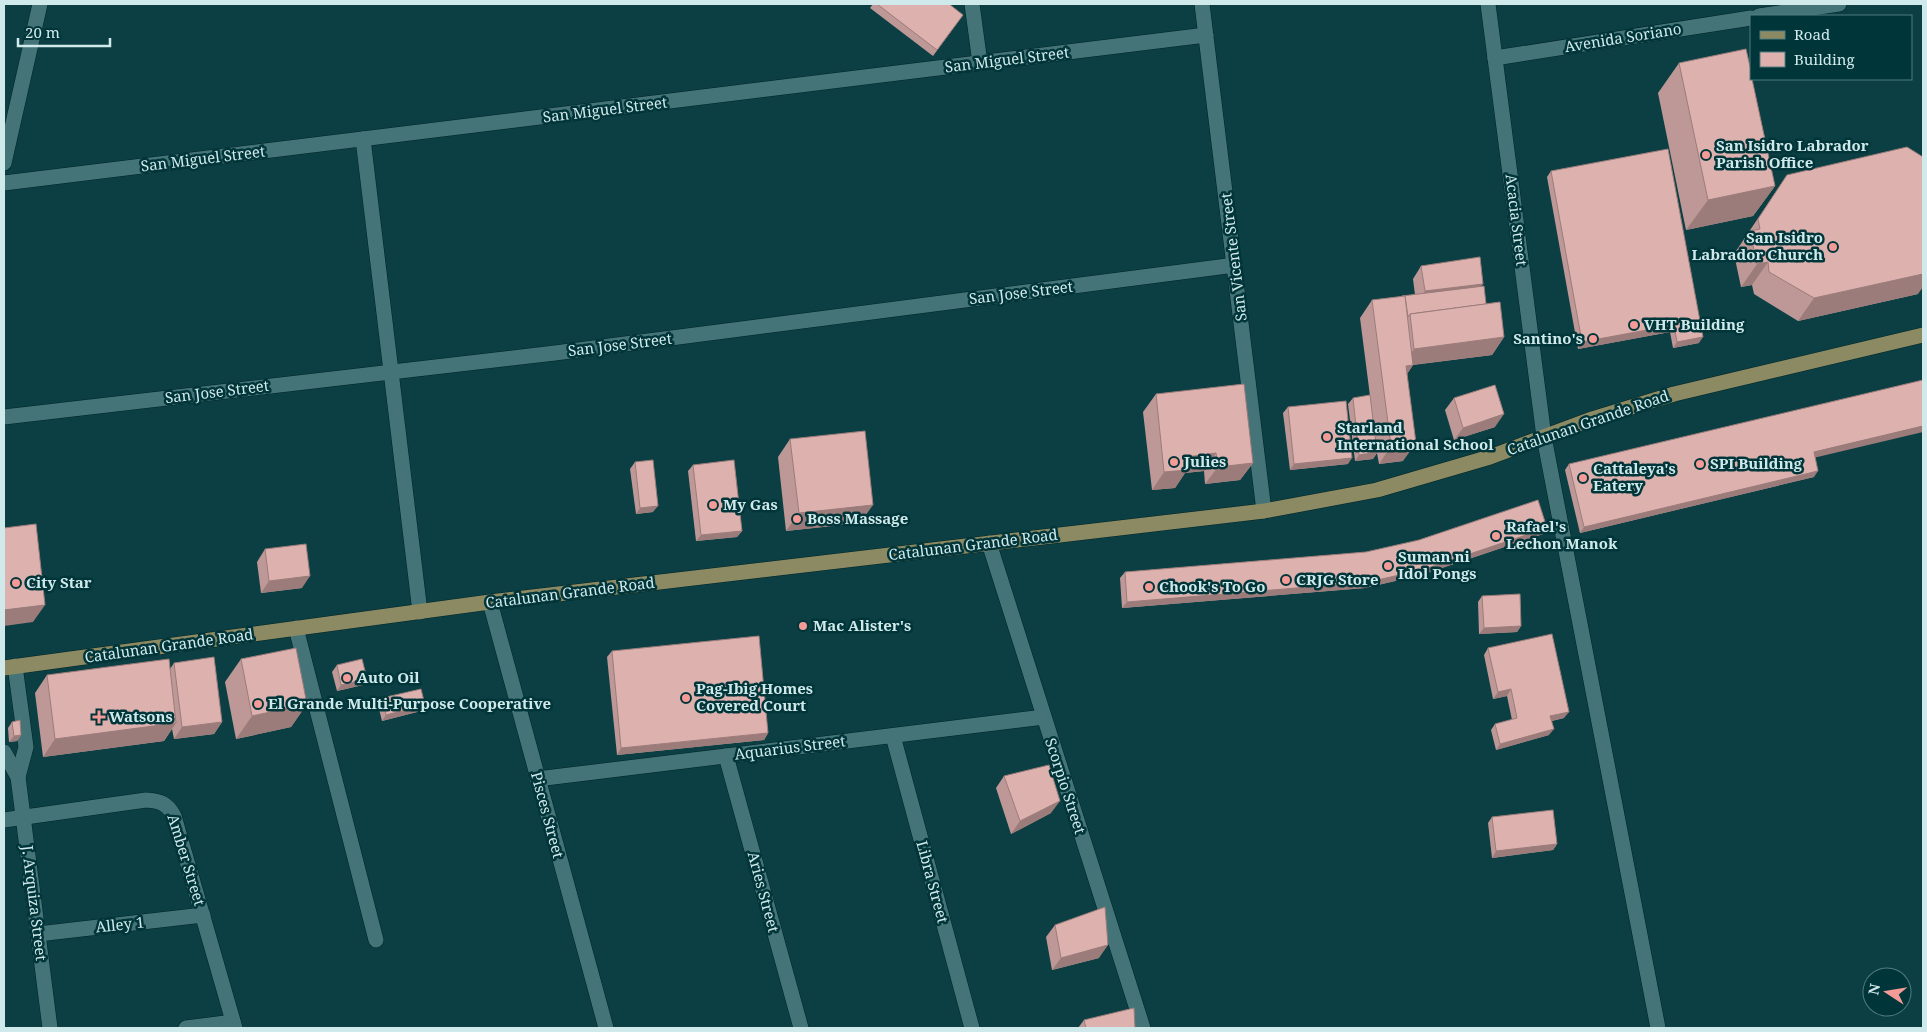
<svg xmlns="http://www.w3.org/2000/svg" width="1927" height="1032" font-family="'Noto Serif',serif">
<rect width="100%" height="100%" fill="#0b3f43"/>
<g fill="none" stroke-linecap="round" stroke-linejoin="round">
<defs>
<g id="lane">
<polyline points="363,139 420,612"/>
<polyline points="38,934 203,915"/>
<polyline points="186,1028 233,1022"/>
</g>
<g id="street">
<polyline points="972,4 980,63"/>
<polyline points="1202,4 1264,511"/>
<polyline points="1488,4 1544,437 1658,1028"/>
<polyline points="1759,16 1839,4"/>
<polyline points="1495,58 1751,18"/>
<polyline points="4,163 40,4"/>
<polyline points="4,183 1206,35"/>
<polyline points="4,417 555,353 1235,265"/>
<polyline points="989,543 1143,1028"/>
<polyline points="490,602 606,1028"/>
<polyline points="296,628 376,940"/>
<polyline points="15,666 26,747 18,777 50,1028"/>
<polyline points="893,736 972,1028"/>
<polyline points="4,752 18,777"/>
<polyline points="726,756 801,1028"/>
<polyline points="537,779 1044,717"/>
<path d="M 4,820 L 146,800 C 160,801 167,803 174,816 L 235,1028"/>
</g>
<polyline id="primary" points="4,668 490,602 1264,511 1377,490 1490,457 1589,420 1674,394 1923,335"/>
</defs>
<use href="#lane" stroke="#002427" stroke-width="16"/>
<use href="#street" stroke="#002427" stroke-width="16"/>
<use href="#primary" stroke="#002427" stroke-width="16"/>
<use href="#lane" stroke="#447478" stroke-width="15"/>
<use href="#street" stroke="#447478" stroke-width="15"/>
<use href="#primary" stroke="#8b8a63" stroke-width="15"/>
</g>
<g fill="#be9896">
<polygon points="873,4 949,4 963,15 933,56 870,8"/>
<polygon points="1679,63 1775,186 1753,216 1686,230 1658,93"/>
<polygon points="1551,171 1699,343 1673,348 1670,332 1578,349 1547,177"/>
<polygon points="1787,175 1918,294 1798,321 1754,294 1752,285 1741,287 1734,254"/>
<polygon points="1421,266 1481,286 1486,304 1504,337 1492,355 1413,365 1407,374 1403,461 1379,464 1377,453 1373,459 1355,461 1348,404 1353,398 1370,396 1360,318 1372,300 1415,295 1413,279"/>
<polygon points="1156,394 1253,463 1240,480 1205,484 1204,471 1185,473 1175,488 1152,490 1143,412"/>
<polygon points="1454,398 1495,427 1454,440 1445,410"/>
<polygon points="1288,407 1348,464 1290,470 1283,413"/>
<polygon points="790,439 860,523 786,531 778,457"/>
<polygon points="1815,457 1814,477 1580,533 1565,470 1569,464"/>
<polygon points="635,462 653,512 636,514 630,469"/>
<polygon points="693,465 742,531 737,537 696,541 688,471"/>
<polygon points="1543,534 1421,575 1365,588 1122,608 1120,578 1125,572 1366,552"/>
<polygon points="265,549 302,588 261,593 257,562"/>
<polygon points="1482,596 1521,626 1517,632 1479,634 1478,602"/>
<polygon points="1488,648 1564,718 1552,721 1549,735 1496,750 1491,730 1495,724 1512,720 1507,696 1493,699 1484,655"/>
<polygon points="612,651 768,733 764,740 617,755 607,657"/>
<polygon points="241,659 307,704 291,727 236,739 225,682"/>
<polygon points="174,663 222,722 214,734 174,739 172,729 164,741 43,757 35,693 47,675 170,669"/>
<polygon points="337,665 363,685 337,691 332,672"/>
<polygon points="382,698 425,705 421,711 382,721 378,705"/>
<polygon points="12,722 21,735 17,741 9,742 8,728"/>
<polygon points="1004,776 1051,813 1011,834 996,788"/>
<polygon points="1492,817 1557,844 1553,850 1492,858 1488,823"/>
<polygon points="1055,925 1099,958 1052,970 1046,937"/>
<polygon points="1084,1020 1135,1028 1078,1028"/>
</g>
<g fill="#9b7c7a">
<polygon points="1775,186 1753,216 1686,230 1708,200"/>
<polygon points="1768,262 1752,285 1741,287 1757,264"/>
<polygon points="1923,274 1923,287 1918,294 1798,321 1814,298"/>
<polygon points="1483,284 1474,296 1416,303 1425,291"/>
<polygon points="1674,325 1670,332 1578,349 1582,342"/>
<polygon points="1504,337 1492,355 1402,366 1414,349"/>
<polygon points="1703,337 1699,343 1673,348 1677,342"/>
<polygon points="1413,365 1401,383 1406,366"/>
<polygon points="1504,414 1495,427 1454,440 1463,428"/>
<polygon points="1923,426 1923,432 1809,459 1814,452"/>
<polygon points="1416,443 1403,461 1379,464 1391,446"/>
<polygon points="1377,452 1373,459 1355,461 1359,455"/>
<polygon points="1216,453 1204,471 1185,473 1175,488 1152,490 1164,472 1186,457"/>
<polygon points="1352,458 1348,464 1290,470 1294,464"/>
<polygon points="1253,463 1240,480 1205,484 1218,467"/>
<polygon points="1818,471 1814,477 1580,533 1584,527"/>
<polygon points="873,505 860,523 786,531 799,513"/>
<polygon points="658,506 653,512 636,514 640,508"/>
<polygon points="1547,528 1543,534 1421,575 1365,588 1122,608 1127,602"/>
<polygon points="742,531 737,537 696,541 701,535"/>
<polygon points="310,576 302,588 261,593 269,581"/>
<polygon points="45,605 33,622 4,626 4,610"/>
<polygon points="1521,626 1517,632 1479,634 1484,628"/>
<polygon points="367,679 363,685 337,691 341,685"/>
<polygon points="1511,689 1507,696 1493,699 1498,692"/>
<polygon points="307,704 291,727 236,739 252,716"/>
<polygon points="425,705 421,711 382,721 386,715"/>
<polygon points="1569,712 1564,718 1546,722 1550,716"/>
<polygon points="222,722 214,734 174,739 182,727"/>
<polygon points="176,723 164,741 43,757 55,739"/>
<polygon points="1554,729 1549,735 1496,750 1500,744"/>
<polygon points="768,733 764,740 617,755 621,748"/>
<polygon points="21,735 17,741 9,742 14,736"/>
<polygon points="1060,801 1051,813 1011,834 1020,821"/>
<polygon points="1557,844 1553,850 1492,858 1496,851"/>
<polygon points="1108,945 1099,958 1052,970 1061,958"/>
</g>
<g fill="#ddb1ae" stroke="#9b7c7a">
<polygon points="877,4 949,4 963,15 937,50"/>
<polygon points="1746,49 1751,71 1751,79 1752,79 1775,186 1708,200 1679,63"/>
<polygon points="1907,147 1923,157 1923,274 1814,298 1769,272 1768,262 1757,264 1750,231 1760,229 1758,219 1787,175"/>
<polygon points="1668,149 1703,337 1677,342 1674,325 1582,342 1551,171"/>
<polygon points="1480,257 1483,284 1425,291 1421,266"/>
<polygon points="1484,286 1486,304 1410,314 1408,317 1405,296 1402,296"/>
<polygon points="1405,296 1413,365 1406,366 1416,443 1391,446 1372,300"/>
<polygon points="1500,302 1504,337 1414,349 1410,314"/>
<polygon points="1923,380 1923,426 1814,452 1818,471 1584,527 1569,464"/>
<polygon points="1244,384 1253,463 1218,467 1216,453 1186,457 1187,470 1164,472 1156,394"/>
<polygon points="1495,385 1504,414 1463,428 1454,398"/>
<polygon points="1370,395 1377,452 1359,455 1353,398"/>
<polygon points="1346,401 1352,458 1294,464 1288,407"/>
<polygon points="865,431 873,505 799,513 790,439"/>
<polygon points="653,460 658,506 640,508 635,462"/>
<polygon points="734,460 742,531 701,535 693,465"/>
<polygon points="1538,500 1547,528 1425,569 1369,582 1127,602 1125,572 1366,552 1419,540"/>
<polygon points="36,524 45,605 4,610 4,528"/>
<polygon points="306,544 310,576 269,581 265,549"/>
<polygon points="1520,594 1521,626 1484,628 1482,596"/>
<polygon points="1552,634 1569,712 1550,716 1554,729 1500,744 1495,724 1517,718 1511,689 1498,692 1488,648"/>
<polygon points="759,636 768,733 621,748 612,651"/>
<polygon points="296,648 307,704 252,716 241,659"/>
<polygon points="214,657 222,722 182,727 174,663"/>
<polygon points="169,659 176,723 55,739 47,675"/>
<polygon points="362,659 367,679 341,685 337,665"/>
<polygon points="421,689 425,705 386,715 382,698"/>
<polygon points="20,720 21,735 14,736 12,722"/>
<polygon points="1049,765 1060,801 1020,821 1004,776"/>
<polygon points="1553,810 1557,844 1496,851 1492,817"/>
<polygon points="1105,907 1108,945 1061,958 1055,925"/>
<polygon points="1134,1008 1135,1028 1086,1028 1084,1020"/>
</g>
<g fill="#f59b97" stroke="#003539" stroke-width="2">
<circle cx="1706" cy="155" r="5"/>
<circle cx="1833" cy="247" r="5"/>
<circle cx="1634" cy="325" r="5"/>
<circle cx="1593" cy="339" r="5"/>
<circle cx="1327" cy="437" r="5"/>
<circle cx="1174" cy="462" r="5"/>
<circle cx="1700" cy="464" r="5"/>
<circle cx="1583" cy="478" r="5"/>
<circle cx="713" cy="505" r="5"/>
<circle cx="797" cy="519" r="5"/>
<circle cx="1496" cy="536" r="5"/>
<circle cx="1388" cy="566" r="5"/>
<circle cx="1286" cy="580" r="5"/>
<circle cx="16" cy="583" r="5"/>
<circle cx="1149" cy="587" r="5"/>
<circle cx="803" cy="626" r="5"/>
<circle cx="347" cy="678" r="5"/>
<circle cx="686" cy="698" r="5"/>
<circle cx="258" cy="704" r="5"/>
<path d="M96.5 709.5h5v5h5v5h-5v5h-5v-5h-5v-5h5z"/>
</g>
<g text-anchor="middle" stroke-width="5" stroke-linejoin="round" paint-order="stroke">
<g font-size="15" fill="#d0e9eb" stroke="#003539">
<text transform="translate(1623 38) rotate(-9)" y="5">Avenida Soriano</text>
<text transform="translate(1007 60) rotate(-7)" y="5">San Miguel Street</text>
<text transform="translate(605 110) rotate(-7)" y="5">San Miguel Street</text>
<text transform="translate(203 159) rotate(-7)" y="5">San Miguel Street</text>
<text transform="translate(1516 220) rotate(83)" y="5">Acacia Street</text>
<text transform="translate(1234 257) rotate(-97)" y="5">San Vicente Street</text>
<text transform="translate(1021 293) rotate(-7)" y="5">San Jose Street</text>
<text transform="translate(620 345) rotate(-7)" y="5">San Jose Street</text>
<text transform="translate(217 392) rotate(-7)" y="5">San Jose Street</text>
<text transform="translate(1588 423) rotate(-19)" y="5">Catalunan Grande Road</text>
<text transform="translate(973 545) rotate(-7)" y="5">Catalunan Grande Road</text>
<text transform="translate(570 593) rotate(-7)" y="5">Catalunan Grande Road</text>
<text transform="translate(169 646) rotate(-8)" y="5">Catalunan Grande Road</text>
<text transform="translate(790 748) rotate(-7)" y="5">Aquarius Street</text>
<text transform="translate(1065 786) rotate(72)" y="5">Scorpio Street</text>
<text transform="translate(547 815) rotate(75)" y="5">Pisces Street</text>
<text transform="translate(186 860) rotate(73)" y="5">Amber Street</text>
<text transform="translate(932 882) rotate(75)" y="5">Libra Street</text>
<text transform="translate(763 892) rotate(75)" y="5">Aries Street</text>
<text transform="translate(34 903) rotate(83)" y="5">J. Arquiza Street</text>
<text transform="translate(120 925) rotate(-6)" y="5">Alley 1</text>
</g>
<g font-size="15" font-weight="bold" fill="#d0e9eb" stroke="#003539" text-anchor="start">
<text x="1716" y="151">San Isidro Labrador<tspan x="1716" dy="17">Parish Office</tspan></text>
<text x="1823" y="243" text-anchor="end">San Isidro<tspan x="1823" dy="17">Labrador Church</tspan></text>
<text x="1644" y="330">VHT Building</text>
<text x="1583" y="344" text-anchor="end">Santino's</text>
<text x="1337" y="433">Starland<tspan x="1337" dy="17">International School</tspan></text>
<text x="1184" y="467">Julies</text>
<text x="1710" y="469">SPI Building</text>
<text x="1593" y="474">Cattaleya's<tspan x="1593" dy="17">Eatery</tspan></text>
<text x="723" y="510">My Gas</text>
<text x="807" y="524">Boss Massage</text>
<text x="1506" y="532">Rafael's<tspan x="1506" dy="17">Lechon Manok</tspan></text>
<text x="1398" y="562">Suman ni<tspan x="1398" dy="17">Idol Pongs</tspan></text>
<text x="1296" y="585">CRJG Store</text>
<text x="26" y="588">City Star</text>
<text x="1159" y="592">Chook's To Go</text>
<text x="813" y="631">Mac Alister's</text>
<text x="357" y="683">Auto Oil</text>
<text x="696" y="694">Pag-Ibig Homes<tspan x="696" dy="17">Covered Court</tspan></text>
<text x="268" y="709">El Grande Multi-Purpose Cooperative</text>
<text x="109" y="722">Watsons</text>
</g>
</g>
<rect width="1927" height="1032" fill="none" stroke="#d0e9eb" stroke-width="10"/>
<rect x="1750" y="15" width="162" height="65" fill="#003539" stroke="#537d80"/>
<rect x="1760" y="31" width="25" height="8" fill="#8b8a63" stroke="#537d80"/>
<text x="1794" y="40" font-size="15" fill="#d0e9eb">Road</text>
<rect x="1760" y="52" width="25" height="15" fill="#ddb1ae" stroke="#537d80"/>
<text x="1794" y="65" font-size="15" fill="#d0e9eb">Building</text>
<g transform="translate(1887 992) rotate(282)"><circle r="24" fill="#003539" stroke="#537d80"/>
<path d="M0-4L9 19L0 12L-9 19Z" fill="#f59b97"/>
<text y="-8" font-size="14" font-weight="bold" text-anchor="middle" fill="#d0e9eb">N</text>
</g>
<path d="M18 38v8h92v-8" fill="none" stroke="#d0e9eb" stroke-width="2.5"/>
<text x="25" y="38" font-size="15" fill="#d0e9eb" stroke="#003539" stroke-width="4" paint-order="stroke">20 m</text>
</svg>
